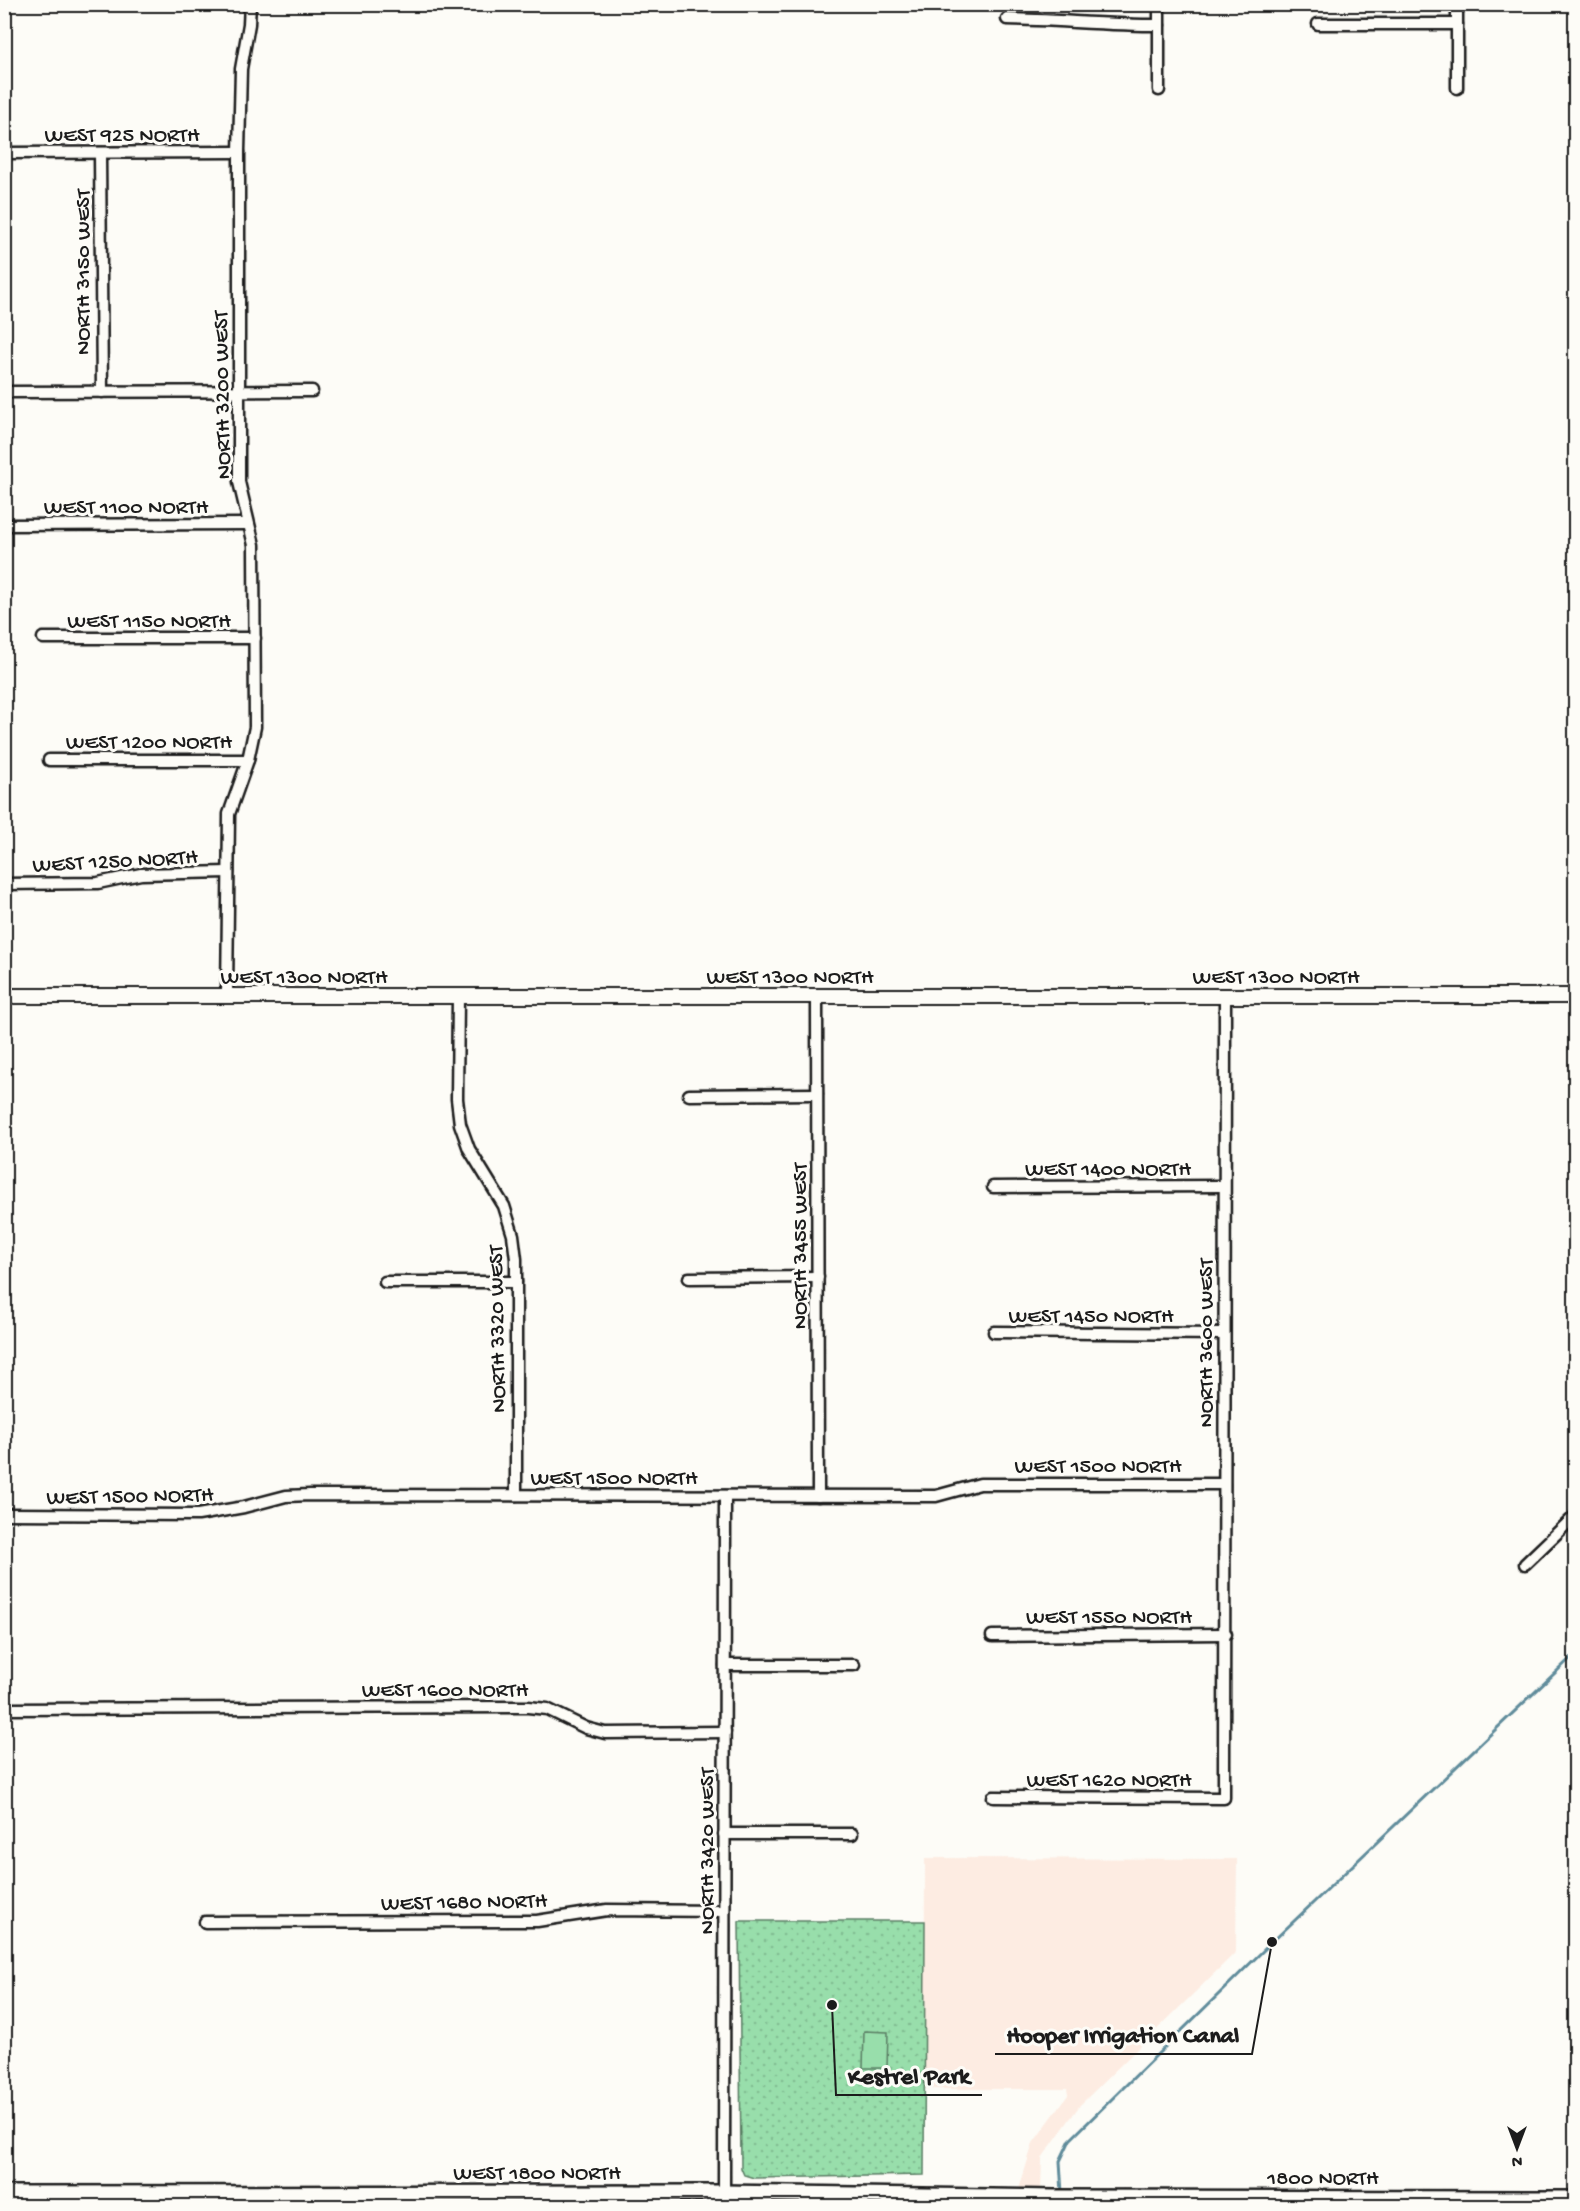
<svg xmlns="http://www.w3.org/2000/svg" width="1580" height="2211" font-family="'Gochi Hand',sans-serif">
<defs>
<pattern id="grass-dots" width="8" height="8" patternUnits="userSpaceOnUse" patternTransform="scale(1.5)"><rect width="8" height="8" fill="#98deab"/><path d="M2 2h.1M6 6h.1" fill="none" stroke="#82be93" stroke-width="1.8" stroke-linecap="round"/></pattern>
</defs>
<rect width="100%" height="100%" fill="#fdfcf7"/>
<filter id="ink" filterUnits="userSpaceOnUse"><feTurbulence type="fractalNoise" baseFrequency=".0167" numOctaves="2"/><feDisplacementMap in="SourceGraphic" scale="12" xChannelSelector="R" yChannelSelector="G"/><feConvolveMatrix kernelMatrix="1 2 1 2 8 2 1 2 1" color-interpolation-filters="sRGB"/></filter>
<g filter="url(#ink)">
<polygon fill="#fdece2" points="925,1858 1237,1859 1236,1952 1080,2105 1042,2158 1041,2191 1019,2189 1033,2143 1068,2095 1067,2089 924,2089"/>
<polygon fill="url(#grass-dots)" stroke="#5a7d64" stroke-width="1.5" points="739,1921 925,1921 924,2175 754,2178 744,2175 741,2168"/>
<polygon fill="#98deab" stroke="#5a7d64" stroke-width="1.5" points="864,2031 888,2032 887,2068 863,2068"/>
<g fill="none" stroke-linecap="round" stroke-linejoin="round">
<polyline stroke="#608c9b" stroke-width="3" points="1062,2193 1060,2161 1070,2140 1272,1942 1576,1653"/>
<defs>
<g id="minor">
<polyline points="1159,4 1159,90"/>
<polyline points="1457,4 1457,88"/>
<path d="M 1007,19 C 1058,20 1108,25 1159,25"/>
<polyline points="1318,24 1457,24"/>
<polyline points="4,153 239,152"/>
<polyline points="100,153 102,392"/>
<polyline points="4,392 312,391"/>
<polyline points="4,525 248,524"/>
<polyline points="43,638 255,638"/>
<polyline points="49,760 248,760"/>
<polyline points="4,884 98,883 141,874 228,872"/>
<polyline points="227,996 229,814 248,760 255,727 254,545 239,482 239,152 241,69 249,24 250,4"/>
<polyline points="458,996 457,1099 460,1124 469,1149 504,1206 513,1235 516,1259 516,1495"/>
<polyline points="817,996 818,1496"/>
<polyline points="689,1095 817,1094"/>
<polyline points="993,1187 1223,1186"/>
<polyline points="689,1278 818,1277"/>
<polyline points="385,1282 516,1282"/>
<polyline points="994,1332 1223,1334"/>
<polyline points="4,1514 198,1515 244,1507 286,1496 310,1495 936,1496 980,1484 1224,1484"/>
<polyline points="1525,1564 1576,1515"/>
<polyline points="992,1636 1226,1634"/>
<polyline points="725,1665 854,1665"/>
<polyline points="4,1709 528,1707 547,1709 586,1728 605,1733 725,1732"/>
<path d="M 993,1797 L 1224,1798 C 1226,1531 1223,1263 1225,996"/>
<polyline points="724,1834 852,1834"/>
<polyline points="205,1922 537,1921 607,1910 724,1911"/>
<polyline points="724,2206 725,1496"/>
</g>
<polyline id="tertiary" points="4,996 1576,996"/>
<polyline id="secondary" points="4,2194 724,2193 1055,2198 1576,2199"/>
</defs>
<use href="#minor" stroke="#1c1c1c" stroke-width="15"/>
<use href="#tertiary" stroke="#1c1c1c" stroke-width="18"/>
<use href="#secondary" stroke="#1c1c1c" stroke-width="20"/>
<use href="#minor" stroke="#fdfcf7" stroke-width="10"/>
<use href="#tertiary" stroke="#fdfcf7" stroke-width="14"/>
<use href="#secondary" stroke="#fdfcf7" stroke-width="15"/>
</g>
</g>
<g text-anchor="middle" stroke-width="6" stroke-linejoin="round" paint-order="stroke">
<g font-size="22" fill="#1c1c1c" stroke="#fdfcf7">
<text x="122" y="141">WEST 925 NORTH</text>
<text transform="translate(81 272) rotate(-90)" y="8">NORTH 3150 WEST</text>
<text transform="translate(220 395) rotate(-91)" y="8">NORTH 3200 WEST</text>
<text x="126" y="513">WEST 1100 NORTH</text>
<text x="149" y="627">WEST 1150 NORTH</text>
<text x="149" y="748">WEST 1200 NORTH</text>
<text transform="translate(115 859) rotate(-3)" y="8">WEST 1250 NORTH</text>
<text x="304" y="983">WEST 1300 NORTH</text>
<text x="790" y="983">WEST 1300 NORTH</text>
<text x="1276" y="983">WEST 1300 NORTH</text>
<text x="1108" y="1175">WEST 1400 NORTH</text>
<text transform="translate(798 1246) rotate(-90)" y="8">NORTH 3455 WEST</text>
<text x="1091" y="1322">WEST 1450 NORTH</text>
<text transform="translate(495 1329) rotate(-91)" y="8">NORTH 3320 WEST</text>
<text transform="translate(1204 1343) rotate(-90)" y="8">NORTH 3600 WEST</text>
<text x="1098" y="1472">WEST 1500 NORTH</text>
<text x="614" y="1484">WEST 1500 NORTH</text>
<text transform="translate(130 1494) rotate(-1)" y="8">WEST 1500 NORTH</text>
<text x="1109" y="1623">WEST 1550 NORTH</text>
<text x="445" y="1696">WEST 1600 NORTH</text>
<text x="1109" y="1786">WEST 1620 NORTH</text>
<text transform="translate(705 1851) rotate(-90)" y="8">NORTH 3420 WEST</text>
<text transform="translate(464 1900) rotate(-1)" y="8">WEST 1680 NORTH</text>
<text x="537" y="2179">WEST 1800 NORTH</text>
<text x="1323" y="2184">1800 NORTH</text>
</g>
</g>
<path fill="none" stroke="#1c1c1c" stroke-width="2" d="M1272 1942L1252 2054H995M832 2005L836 2095H982"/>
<g fill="#1c1c1c" stroke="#fdfcf7" stroke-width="2">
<circle cx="1272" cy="1942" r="6"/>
<circle cx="832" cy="2005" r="6"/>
</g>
<g font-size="24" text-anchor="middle" font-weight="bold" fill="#1c1c1c" stroke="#fdfcf7" stroke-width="6" stroke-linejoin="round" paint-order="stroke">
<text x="1123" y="2042">Hooper Irrigation Canal</text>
<text x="909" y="2083">Kestrel Park</text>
</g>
<rect width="1580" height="2211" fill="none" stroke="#fdfcf7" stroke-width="24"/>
<rect x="12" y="12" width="1556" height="2187" fill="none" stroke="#1c1c1c" stroke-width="2" filter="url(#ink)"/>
<g transform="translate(1517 2148) rotate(180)" stroke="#fdfcf7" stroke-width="4.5" paint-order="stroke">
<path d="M0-4.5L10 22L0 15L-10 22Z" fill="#1c1c1c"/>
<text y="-9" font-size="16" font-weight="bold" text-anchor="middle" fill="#1c1c1c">N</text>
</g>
</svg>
